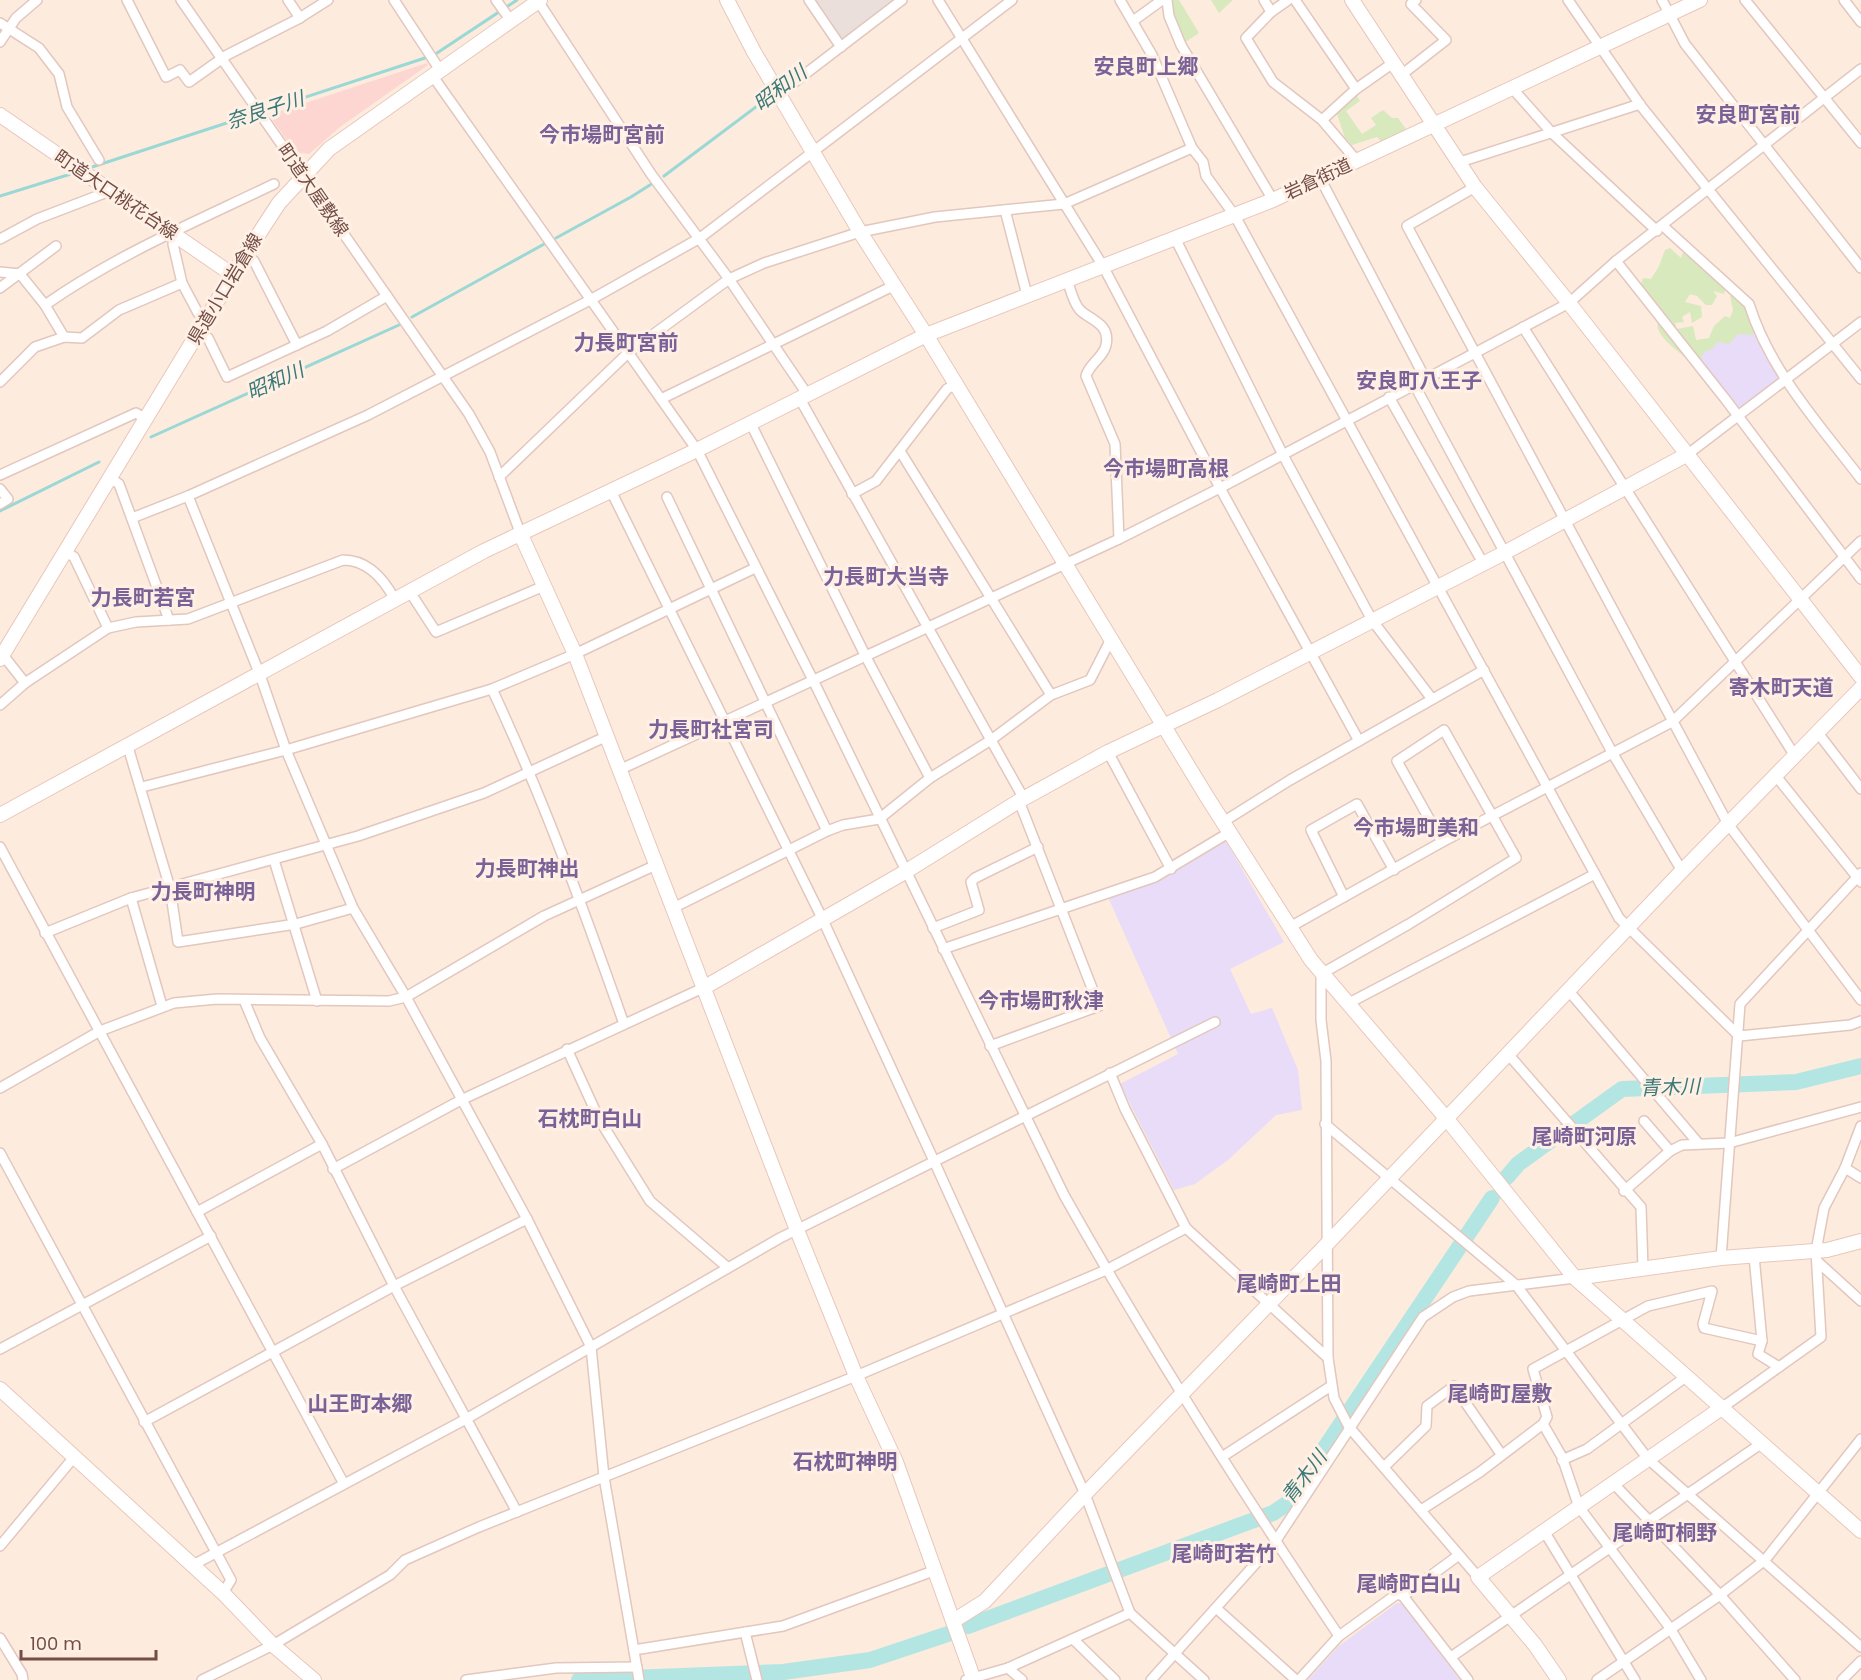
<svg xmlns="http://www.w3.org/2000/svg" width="1861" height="1680" font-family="Poppins,'Noto Sans JP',sans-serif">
<rect width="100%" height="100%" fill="#fdebde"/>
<polygon fill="#fdd6d1" points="427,63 428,65 340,127 309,154 295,152 269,115"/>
<polygon fill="#eadfdb" points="813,0 893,0 841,40"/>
<g fill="#e8dcf8">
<polygon points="1752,313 1785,380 1737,416 1693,358"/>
<polygon points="1226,841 1284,942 1230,969 1251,1014 1272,1008 1298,1070 1302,1110 1276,1115 1228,1160 1195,1184 1174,1190 1120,1084 1178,1054 1108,897 1167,877"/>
<polygon points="1397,1603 1403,1604 1460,1680 1308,1680 1339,1646"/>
</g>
<g fill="#d8eabd">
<polygon points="1167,0 1179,0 1199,33 1181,45"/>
<polygon points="1211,0 1233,0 1219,13"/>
<polygon points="1355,93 1360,101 1346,111 1362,134 1376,125 1371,118 1383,110 1392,118 1398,118 1408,132 1384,144 1377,137 1352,145 1345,138 1336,111"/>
<path d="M 1670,248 L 1681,258 L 1682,254 L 1689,250 L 1726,287 L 1724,294 L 1713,291 L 1717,296 L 1712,305 L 1706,305 L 1697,296 L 1690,294 L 1685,302 L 1701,306 L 1702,317 L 1692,323 L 1690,312 L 1682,317 L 1684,322 L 1675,323 L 1677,329 L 1693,326 L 1696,340 L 1709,338 L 1714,326 L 1725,316 L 1730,318 L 1733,310 L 1730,296 L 1736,294 C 1748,307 1756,317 1753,335 L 1738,334 L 1729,344 L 1718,342 L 1712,349 L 1704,352 L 1698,364 C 1686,359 1662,341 1658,329 C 1656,322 1660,317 1661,310 L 1657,303 L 1652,307 L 1639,290 L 1643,278 L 1651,279 L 1659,266 L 1665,250 Z"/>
</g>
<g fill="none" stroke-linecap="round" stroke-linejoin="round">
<g stroke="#99d8d5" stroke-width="3">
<polyline points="434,55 517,0"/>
<polyline points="86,169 428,57"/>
<polyline points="664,176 773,94"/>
<polyline points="0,196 74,173"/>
<polyline points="556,238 631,197 653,183"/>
<polyline points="412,317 546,243"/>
<polyline points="151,437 399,325"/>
<polyline points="0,511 99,462"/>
</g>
<g stroke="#b3e6e3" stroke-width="16">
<polyline points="1507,1177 1518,1164 1622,1089 1796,1082 1861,1066"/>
<polyline points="968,1626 1273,1513 1288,1503 1492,1198"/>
<polyline points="579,1680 783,1672 870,1660 951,1633"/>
</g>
<defs>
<g id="street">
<polyline points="127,0 166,77 180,70 189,82 227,55 298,19 328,0"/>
<polyline points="181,0 469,414 490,452 521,535"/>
<polyline points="288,0 300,18"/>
<polyline points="394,0 440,70"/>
<polyline points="496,0 511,21"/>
<polyline points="809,0 841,47"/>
<polyline points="938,0 1103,266 1220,488 1359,741"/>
<polyline points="1120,0 1152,55 1192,148 1203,162 1206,176 1235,216 1619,918 1739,1036"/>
<polyline points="1167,0 1169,16 1181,45 1273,200"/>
<polyline points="1264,0 1271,12"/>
<polyline points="1288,0 1271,12 1246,38 1273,82 1322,120 1357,161"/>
<polyline points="1295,0 1356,89"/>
<polyline points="1568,0 1641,106 1861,379"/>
<polyline points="1662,0 1685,44 1861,268"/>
<polyline points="1745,0 1861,143"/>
<polyline points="1844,0 1861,22"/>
<polyline points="538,1 651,174 729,279 807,394"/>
<polyline points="1133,21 1162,0"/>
<polyline points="0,23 39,48 59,74 67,107 99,160"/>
<polyline points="0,42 16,18 37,0"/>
<path d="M 432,75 L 697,450 L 814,682 L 1064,1195 C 1149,1346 1242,1492 1339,1636"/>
<polyline points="1400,76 1446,40 1411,4 1416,0"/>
<polyline points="1512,88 1552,133 1657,231"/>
<polyline points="779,94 902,0"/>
<polyline points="1322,120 1356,89 1393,63"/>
<polyline points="1457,163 1640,104"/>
<polyline points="1320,178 1425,378"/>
<polyline points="1475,187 1407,226 1728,824 1861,1000"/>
<polyline points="1005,210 1027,295"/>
<path d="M 1663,226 L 1749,304 C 1770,371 1819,424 1861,479"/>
<polyline points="1175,238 1283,455 1372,620 1432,699"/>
<polyline points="0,239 37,219 110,191"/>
<polyline points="245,255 254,261 297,345"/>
<polyline points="1616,261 1726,400 1861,579"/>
<polyline points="0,272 20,274 45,305 64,337"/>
<path d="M 1067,279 C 1070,288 1073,303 1080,310 C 1088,319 1111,323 1106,345 C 1104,357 1089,364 1086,376 L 1115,444 L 1119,539"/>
<polyline points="182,283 198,313 207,319"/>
<polyline points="0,288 56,246"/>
<path d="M 45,305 C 116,255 195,222 274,184"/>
<polyline points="1523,327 1795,756"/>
<polyline points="199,332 208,338 227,377 327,331 387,296"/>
<polyline points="0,382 35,347 64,337 82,338 119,310 182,283 173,244 178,237"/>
<polyline points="1414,384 1613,754 1682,871"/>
<polyline points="1389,397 1483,563"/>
<polyline points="661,399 895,285"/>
<polyline points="800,399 1024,799"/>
<polyline points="751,424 866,657 930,778"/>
<polyline points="900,451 1051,695"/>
<polyline points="1688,454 1861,322"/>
<polyline points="0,475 136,413 146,419"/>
<polyline points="499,477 628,353 729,279 764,263 860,232 935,217 1064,204 1192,148"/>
<polyline points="110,478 119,484 169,620"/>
<polyline points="0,489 8,499 0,504"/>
<polyline points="611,491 822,918 934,1161 1085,1494 1130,1613 1204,1680"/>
<polyline points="852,494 876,481 947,389 956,384"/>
<polyline points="188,496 260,675 286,750 353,908 406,997 527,1219 591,1347 604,1477 639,1680"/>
<polyline points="667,497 827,831"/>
<polyline points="132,518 188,496 368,415 592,299 700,238 1012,0"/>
<polyline points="65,551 74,557 108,628"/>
<polyline points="410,592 436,632 544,586"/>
<polyline points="3,655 25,683"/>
<path d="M 492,689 C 543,798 584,910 624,1024"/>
<path d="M 0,705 L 25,683 L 108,628 L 136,622 L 188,619 L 343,560 C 368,560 384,579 395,600"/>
<polyline points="1818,733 1861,789"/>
<polyline points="128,747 170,888 178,942 296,924 353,908"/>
<polyline points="1108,752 1171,869"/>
<polyline points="619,770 1119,539 1220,488 1569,303 1616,261 1861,69"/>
<polyline points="1776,776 1861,882"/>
<polyline points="142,787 286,750 492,689 575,654 755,568"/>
<polyline points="1223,822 1290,780 1484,670"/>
<polyline points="1442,842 1397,761 1444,730 1516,858 1409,924 1321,974 1321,1020 1326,1061 1328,1358 1334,1398 1349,1427 1478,1577"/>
<polyline points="0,847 344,1484"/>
<polyline points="274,860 317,1001"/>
<polyline points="1344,897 1311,830 1357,804 1394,870"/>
<polyline points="131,898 162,1006"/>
<polyline points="673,908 827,831 843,825 879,819 930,778 991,740 1051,695 1090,680 1111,639"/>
<polyline points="1290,927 1442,842 1672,722 1861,541"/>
<polyline points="933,928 979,910 971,882 975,878 1038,847"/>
<polyline points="45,933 131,898 358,836 484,793 605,737"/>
<polyline points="943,949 1155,877 1230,832"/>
<polyline points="1568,990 1699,1144"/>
<polyline points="244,1000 260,1038 322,1144 394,1286 517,1512"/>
<polyline points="1349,1003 1595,874"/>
<polyline points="1739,1036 1850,1025 1861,1021"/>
<polyline points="990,1046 1099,1006 1019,801"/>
<polyline points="567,1049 599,1119 650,1201 727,1267"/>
<polyline points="1508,1054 1641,1207 1643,1269"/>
<polyline points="1110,1073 1125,1109 1186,1228 1328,1358"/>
<polyline points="0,1088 100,1031 174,1003 217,999 389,1001 406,997 544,916 656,865"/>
<polyline points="1644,1121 1670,1151"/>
<polyline points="1325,1124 1516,1285 1648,1459 1861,1647"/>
<polyline points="0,1153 231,1580 223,1593"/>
<polyline points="1845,1168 1861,1178"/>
<polyline points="333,1169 461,1100 705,987"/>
<polyline points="1624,1191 1670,1151 1682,1145 1729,1143 1861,1107"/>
<polyline points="197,1212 322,1144"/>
<polyline points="1754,1256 1762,1341"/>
<polyline points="1721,1258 1740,1004 1861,873"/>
<polyline points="1818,1262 1861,1301"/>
<polyline points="0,1349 211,1236"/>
<polyline points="1723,1407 1821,1337 1816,1251 1824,1208 1845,1168 1861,1126"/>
<polyline points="144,1422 394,1286 527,1219"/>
<polyline points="1543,1424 1562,1457 1579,1507 1670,1628 1701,1680"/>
<polyline points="1222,1457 1331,1386"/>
<polyline points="1562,1460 1587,1449 1687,1376"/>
<polyline points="1384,1467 1426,1426 1427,1406 1454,1386 1501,1454"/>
<polyline points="1613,1483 1720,1595 1795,1680"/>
<polyline points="1421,1510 1480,1472 1543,1424 1547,1417 1533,1369 1648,1306 1712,1291 1703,1324 1704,1328 1762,1341 1758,1354 1779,1367"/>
<polyline points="1544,1531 1635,1680"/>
<polyline points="0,1546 75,1456"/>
<polyline points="193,1565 466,1419 780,1238 1215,1022"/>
<polyline points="1403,1596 1468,1680"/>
<polyline points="1216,1608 1296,1680"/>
<polyline points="745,1632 757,1680"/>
<polyline points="0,1638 22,1674 23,1680"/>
<polyline points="1073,1639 1115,1680"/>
<polyline points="634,1650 783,1626 936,1570"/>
<polyline points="1451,1657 1762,1443"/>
<polyline points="1008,1668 1022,1680"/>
<polyline points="202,1680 273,1645 390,1575 405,1560 479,1527 856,1376 1106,1270 1186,1228"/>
<polyline points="466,1680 556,1668 637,1667"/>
<polyline points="966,1680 1008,1668 1130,1613"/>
<polyline points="1151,1680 1275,1542 1423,1317 1453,1297 1469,1291 1575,1278"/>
<polyline points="1299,1680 1339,1636 1397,1594 1403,1596 1459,1555"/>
<polyline points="1597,1680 1720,1595 1765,1560 1861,1439"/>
<polyline points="1842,1680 1861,1661"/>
</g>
<g id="secondary">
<polyline points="727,0 754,52 860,232 926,335 1207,797 1311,960 1446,1118 1575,1278 1861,1531"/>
<polyline points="1352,0 1475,187 1569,303 1861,677"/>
<polyline points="0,115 233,275"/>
<polyline points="521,535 575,654 797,1230 856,1376 896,1462 974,1680"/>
<polyline points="0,659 245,255 279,203 329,149 540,0"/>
<polyline points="0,815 484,551 697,450 926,335 1273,200 1700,0"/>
<polyline points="705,987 905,872 1019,801 1108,752 1218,700 1504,553 1688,454"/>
<polyline points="1575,1278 1721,1258 1827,1250 1861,1241"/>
<polyline points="0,1389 223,1593 273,1645 314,1680"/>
<polyline points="955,1620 985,1601 1085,1494 1326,1245 1679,874 1861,688"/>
<polyline points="1559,1680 1535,1645 1478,1577 1723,1407"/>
</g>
</defs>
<use href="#street" stroke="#e2c7be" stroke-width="12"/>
<use href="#secondary" stroke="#e8c7ba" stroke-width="16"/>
<use href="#street" stroke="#fff" stroke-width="9"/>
<use href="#secondary" stroke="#fff" stroke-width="14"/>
</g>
<g text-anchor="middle" stroke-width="6" stroke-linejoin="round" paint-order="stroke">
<g font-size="18" fill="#734d46" stroke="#fff0e5">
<text transform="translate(1318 179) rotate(-25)" y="6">岩倉街道</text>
<text transform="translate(313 190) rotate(55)" y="6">町道大屋敷線</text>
<text transform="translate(116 195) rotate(34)" y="6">町道大口桃花台線</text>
<text transform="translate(225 289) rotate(-59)" y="6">県道小口岩倉線</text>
</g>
<g font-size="20" font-style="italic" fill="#3a7977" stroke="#fff0e5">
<text transform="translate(780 88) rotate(-37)" y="7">昭和川</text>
<text transform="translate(265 110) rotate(-18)" y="7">奈良子川</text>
<text transform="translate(275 381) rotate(-24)" y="7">昭和川</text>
<text transform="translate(1670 1087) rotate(-2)" y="7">青木川</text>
<text transform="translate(1304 1477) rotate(-53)" y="7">青木川</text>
</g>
<g font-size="21" font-weight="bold" fill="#7a6197" stroke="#fff0e5">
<text x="1146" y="74">安良町上郷</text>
<text x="1748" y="122">安良町宮前</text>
<text x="602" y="142">今市場町宮前</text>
<text x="626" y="350">力長町宮前</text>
<text x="1419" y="388">安良町八王子</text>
<text x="1166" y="476">今市場町高根</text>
<text x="886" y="584">力長町大当寺</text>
<text x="143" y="605">力長町若宮</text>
<text x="1781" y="695">寄木町天道</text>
<text x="711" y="737">力長町社宮司</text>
<text x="1416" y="835">今市場町美和</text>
<text x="527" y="876">力長町神出</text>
<text x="203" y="899">力長町神明</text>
<text x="1041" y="1008">今市場町秋津</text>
<text x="590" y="1126">石枕町白山</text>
<text x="1584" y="1144">尾崎町河原</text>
<text x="1289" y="1291">尾崎町上田</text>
<text x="1500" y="1401">尾崎町屋敷</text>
<text x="360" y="1411">山王町本郷</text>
<text x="845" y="1469">石枕町神明</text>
<text x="1665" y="1540">尾崎町桐野</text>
<text x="1224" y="1561">尾崎町若竹</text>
<text x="1409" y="1591">尾崎町白山</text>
</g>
</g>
<path d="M21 1650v9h135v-9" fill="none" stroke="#734d46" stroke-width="3"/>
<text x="30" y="1650" font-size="18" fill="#734d46" stroke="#fff0e5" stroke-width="4.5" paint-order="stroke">100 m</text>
</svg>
